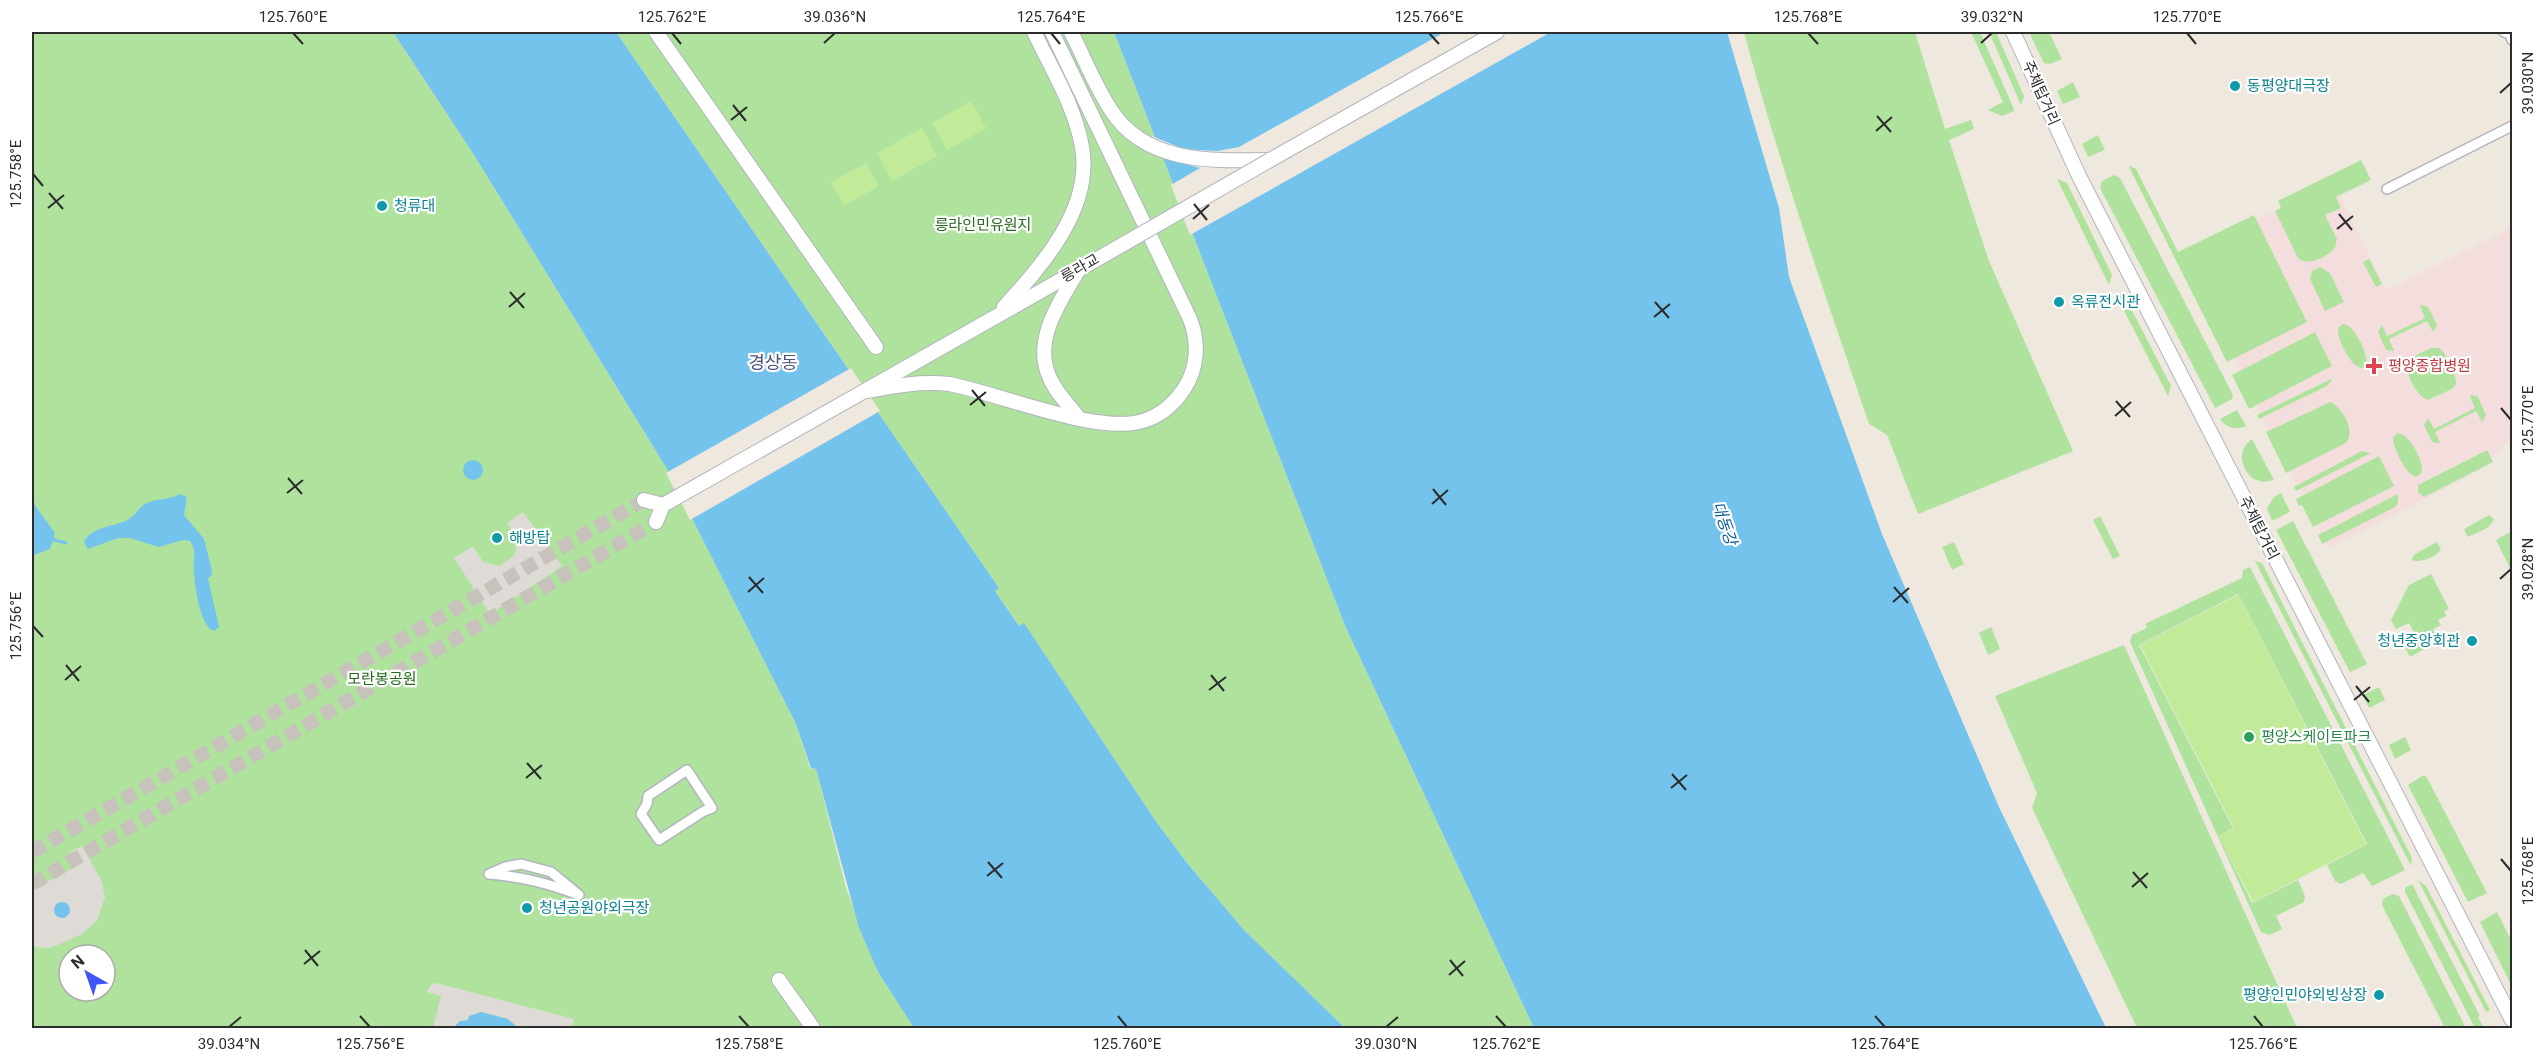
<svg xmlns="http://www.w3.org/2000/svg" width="2544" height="1060" font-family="Roboto,'Noto Sans KR',sans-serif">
<rect width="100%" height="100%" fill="#eee8df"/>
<polygon fill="#f4dedd" points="2333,181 2386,290 2512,228 2512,441 2503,446 2480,470 2328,548 2182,258"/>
<g fill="#afe39d" fill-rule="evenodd">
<path d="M 32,32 L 393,32 L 474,155 L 667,469 L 795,722 L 810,768 L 816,769 L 846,888 L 878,972 L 914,1028 L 32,1028 ZM 69,955 L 105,955 L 105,991 L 69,991 Z"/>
<polygon points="616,32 1114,32 1346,628 1534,1028 1345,1028 1244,930 1187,863 1155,820 1024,624 1020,627 995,591 999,588"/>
<path d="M 1744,32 L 1915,32 L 1945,129 L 1971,120 L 1974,129 L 1949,140 L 1989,261 L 2073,451 L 1918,514 L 1887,435 L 1869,424 C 1825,294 1779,164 1744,32 Z"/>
<polygon points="1971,32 1980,32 2013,107 2014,111 2002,116 1988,110 2003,102"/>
<polygon points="1989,32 1996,32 2024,96 2021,105"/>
<polygon points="2029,32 2049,32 2062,59 2050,64 2044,63"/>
<polygon points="2073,82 2080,97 2063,104 2057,91"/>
<polygon points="2098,135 2105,150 2088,157 2082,144"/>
<path d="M 2361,160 L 2371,180 L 2336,197 L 2341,208 L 2325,215 L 2337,239 L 2335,248 C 2327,257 2308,267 2298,258 L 2275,211 L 2281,208 L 2278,201 Z"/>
<polygon points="2131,166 2136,169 2178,252 2254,215 2307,322 2227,362 2129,167"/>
<polygon points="2114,175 2120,178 2233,395 2232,399 2215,408 2100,188 2102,181"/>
<polygon points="2057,179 2067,183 2112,275 2109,285"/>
<polygon points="2369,259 2382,284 2376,287 2363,262"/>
<polygon points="2320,267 2330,273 2344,302 2325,311 2310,279 2312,271"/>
<polygon points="2119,294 2126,299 2171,386 2168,396 2116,295"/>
<polygon points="2422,305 2428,307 2437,325 2433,332 2427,321 2389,339 2394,351 2386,350 2378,332 2382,325 2387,336 2425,318 2420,306"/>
<path d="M 2343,324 C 2355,325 2367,353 2367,364 L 2362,368 C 2350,367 2337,339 2338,328 Z"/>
<polygon points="2315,332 2332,366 2249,409 2232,375"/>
<path d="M 2431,348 L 2439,348 C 2448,355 2456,372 2456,384 L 2452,389 L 2428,400 C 2416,396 2407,376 2406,364 L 2411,358 Z"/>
<polygon points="2333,378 2327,386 2259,419 2257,415"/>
<polygon points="2472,395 2478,397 2486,415 2482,422 2476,411 2435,432 2440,443 2432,442 2424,425 2428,418 2434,429 2475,408 2470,396"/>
<path d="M 2330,402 C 2343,407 2356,432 2346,443 L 2286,473 L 2266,432 Z"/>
<path d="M 2237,410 L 2246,426 C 2236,430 2226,428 2220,419 Z"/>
<path d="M 2398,433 C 2410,434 2423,461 2422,472 L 2417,477 C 2406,476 2393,448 2393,437 Z"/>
<path d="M 2252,439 L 2274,480 L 2264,482 L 2253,479 C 2240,467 2237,450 2252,439 Z"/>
<polygon points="2487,450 2493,462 2424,497 2418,492 2418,485"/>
<polygon points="2362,451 2371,453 2296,491 2294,487"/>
<polygon points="2379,456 2394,486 2313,527 2302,505 2299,506 2296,499"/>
<polygon points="2281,493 2290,512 2272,521 2267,508 2274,497"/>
<polygon points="2398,494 2398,503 2395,507 2322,544 2318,535"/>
<path d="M 2489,515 L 2494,519 C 2489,531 2478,531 2468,537 L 2464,529 Z"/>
<polygon points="2100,516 2120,556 2113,559 2093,520"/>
<polygon points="2293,521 2367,664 2350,672 2276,530"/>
<polygon points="2512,531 2512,572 2496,540"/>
<polygon points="1954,542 1964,564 1952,570 1942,547"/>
<path d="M 2437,542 L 2441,550 C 2434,558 2421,563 2411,560 L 2415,554 Z"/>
<polygon points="2255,561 2262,563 2412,858 2411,866"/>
<polygon points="2250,567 2405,870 2372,886 2363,873 2341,884 2335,881 2327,865 2367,844 2238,594 2139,645 2233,828 2219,836 2252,903 2298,880 2305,896 2304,902 2276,916 2282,929 2269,935 2261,932 2130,642 2132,635 2147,628 2145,624 2242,578 2243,570"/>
<polygon points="2431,574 2449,609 2444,611 2446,616 2438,620 2441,625 2433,629 2435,634 2429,637 2433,644 2410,657 2401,640 2414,633 2409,623 2396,629 2391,620 2409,585"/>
<polygon points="1991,627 2000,649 1988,655 1979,633"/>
<polygon points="2124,645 2297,1028 2137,1028 2032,808 2037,793 1995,696"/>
<polygon points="2379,687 2385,700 2369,708 2363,695"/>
<polygon points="2405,737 2411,750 2395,759 2389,745"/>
<polygon points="2422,776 2426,776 2487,893 2468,902 2408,785"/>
<polygon points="2418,880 2426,886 2490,1010 2486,1012"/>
<polygon points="2412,884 2480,1016 2478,1017 2484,1028 2475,1028 2405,892 2405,888"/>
<polygon points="2393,894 2399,896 2466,1028 2445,1028 2382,905 2383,899"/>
<polygon points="2497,912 2512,942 2512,987 2480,922"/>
</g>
<g fill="#c1ea99">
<polygon points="971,101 986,128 947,150 932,123"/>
<polygon points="922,128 937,156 892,181 877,153"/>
<polygon points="866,163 879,186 844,206 831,182"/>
<polygon points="2238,595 2366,844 2253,902 2219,836 2234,828 2140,645"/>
</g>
<g fill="#dedbd6">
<polygon points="523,512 562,566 490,614 454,558 473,546 483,562 499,566 514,556 518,540 507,523"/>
<polygon points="82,846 101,880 105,897 97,921 82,934 65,942 49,948 36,947 32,944 32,890 73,868 70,852"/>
<polygon points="436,983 574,1019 571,1028 518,1028 508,1019 481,1012 453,1028 433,1028 441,996 427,992 431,985"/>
</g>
<g fill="#74c3ed">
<polygon points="393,32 616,32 999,588 995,591 1019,626 1024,623 1155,820 1187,863 1244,930 1345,1028 914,1028 878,972 859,928 816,769 811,768 795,722 667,469 474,155"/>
<polygon points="1114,32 1727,32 1779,208 1789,277 1882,534 1999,807 2106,1028 1534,1028 1346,628"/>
<circle cx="473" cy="470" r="10"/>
<path d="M 180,494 L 187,497 L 184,515 L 204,539 L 212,570 L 211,576 L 208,578 L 219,627 L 214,631 C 200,626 195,587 194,574 C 192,561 198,553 190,541 L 183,540 L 159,547 L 130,538 L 118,538 L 88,549 L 84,542 C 91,526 116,527 129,519 C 137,514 139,506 147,503 C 158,498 170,500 180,494 Z"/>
<polygon points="32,496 36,507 55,533 50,549 34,555 32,555"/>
<circle cx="62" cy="910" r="8"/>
<polygon points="481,1012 508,1019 518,1028 453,1028 460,1021 468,1020 469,1016"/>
</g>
<g fill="#eee8df">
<polygon points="1445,32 1551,32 1190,235 1171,185 1200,168 1160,157 1152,136 1181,148 1198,150 1218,151 1239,147"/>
<polygon points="851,368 880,411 690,520 666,473"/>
</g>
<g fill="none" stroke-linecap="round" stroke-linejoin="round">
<polyline stroke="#74c3ed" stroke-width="3" points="52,537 54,540 66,543"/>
<g stroke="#c7c2bb" stroke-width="14" stroke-dasharray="14 7" stroke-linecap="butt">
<polyline points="32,852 644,500"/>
<polyline points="32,884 656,522"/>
</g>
<defs>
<g id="street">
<polyline points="2504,32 2510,34 2512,40"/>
<polyline points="2387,189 2512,126"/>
<polygon points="687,770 712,808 704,811 659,840 641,814 647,804 648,796"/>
<path d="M 521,864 L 551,872 L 579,895 C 547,883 523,877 489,874 L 505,867 Z"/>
</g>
<g id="secondary">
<polyline points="656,32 876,347"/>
<path d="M 1071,32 C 1084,57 1095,86 1111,110 C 1145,164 1213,161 1270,160 L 1497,32"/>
<polyline points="2013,32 2079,176 2512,1020"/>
<path d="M 1078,271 C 1060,301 1033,340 1049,376 C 1055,392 1069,405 1079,418"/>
<path d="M 1004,307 C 1042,265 1093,209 1082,147 C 1075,106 1051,68 1034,32"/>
<path d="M 867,391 C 894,386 921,381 949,384 C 998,393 1101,437 1146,420 C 1163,414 1174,404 1184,389 C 1198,368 1199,342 1190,319 L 1052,32"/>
<polyline points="644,500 663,505"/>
<polyline points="663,505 1080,269"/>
<polyline points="656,522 663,505"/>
<polyline points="779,980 813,1028"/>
</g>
</defs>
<use href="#street" stroke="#b2b4bf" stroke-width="12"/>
<use href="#secondary" stroke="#b2b4bf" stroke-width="16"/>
<use href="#street" stroke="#fff" stroke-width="9"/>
<use href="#secondary" stroke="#fff" stroke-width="14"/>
<defs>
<polyline id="secondary-bridge" points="1080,269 1270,160"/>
</defs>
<use href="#secondary-bridge" stroke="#b2b4bf" stroke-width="16" stroke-linecap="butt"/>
<use href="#secondary-bridge" stroke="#fff" stroke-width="14"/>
</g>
<path fill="none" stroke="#2c2c2c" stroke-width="2" d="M 293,33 L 303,44M 672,33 L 681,44M 1051,33 L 1060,44M 1429,33 L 1439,44M 1808,33 L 1818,44M 2187,33 L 2196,44M 824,43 L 835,33M 1981,43 L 1992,33M 2500,93 L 2511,83M 733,105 L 746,121M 1877,116 L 1891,132M 731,120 L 747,107M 1876,131 L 1892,117M 33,174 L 43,186M 49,193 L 63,209M 1194,204 L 1207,220M 48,208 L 64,195M 2339,214 L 2352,230M 1193,219 L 1209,205M 2337,229 L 2353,216M 510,292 L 524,308M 1655,302 L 1669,318M 509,307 L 525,293M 1654,317 L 1670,304M 972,390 L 985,406M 2116,401 L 2130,417M 970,405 L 986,392M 2501,408 L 2511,420M 2115,416 L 2131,402M 288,478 L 302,494M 1433,489 L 1446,505M 287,493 L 303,480M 1432,504 L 1448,490M 749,577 L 763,593M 2500,579 L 2511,569M 1894,587 L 1908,603M 748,592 L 764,578M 1893,602 L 1909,588M 33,626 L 43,637M 66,665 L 79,681M 1211,675 L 1224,691M 65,680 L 81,666M 2356,686 L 2369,702M 1209,690 L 1226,677M 2354,700 L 2370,687M 527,763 L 541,779M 1672,774 L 1686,790M 526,778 L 542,765M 1671,788 L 1687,775M 2501,859 L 2511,871M 988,862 L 1002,878M 2133,872 L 2147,888M 987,876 L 1003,863M 2132,887 L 2148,873M 305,950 L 318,966M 1450,960 L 1463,976M 304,964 L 320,951M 1449,975 L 1465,961M 360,1016 L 370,1027M 739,1016 L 749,1027M 1118,1016 L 1127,1027M 1496,1016 L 1506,1027M 1875,1016 L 1885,1027M 2254,1016 L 2263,1027M 229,1027 L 241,1017M 1386,1027 L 1398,1017"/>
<g fill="#0f9aa8" stroke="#fff" stroke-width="2">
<circle cx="2235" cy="86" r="6"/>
<circle cx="382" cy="206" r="6"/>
<circle cx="2059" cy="302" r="6"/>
<circle cx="497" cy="538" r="6"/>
<circle cx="2472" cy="641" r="6"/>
<circle cx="527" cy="908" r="6"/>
<circle cx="2379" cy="995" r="6"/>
</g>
<path fill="#e0444e" stroke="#fff" stroke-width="2" d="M2371 357h6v6h6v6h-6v6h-6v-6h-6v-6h6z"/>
<circle fill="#2e9e5b" stroke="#fff" stroke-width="2" cx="2249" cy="737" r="6"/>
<g text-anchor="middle" stroke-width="4.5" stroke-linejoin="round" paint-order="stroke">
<g font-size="15" fill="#0d838f" stroke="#fff" text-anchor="start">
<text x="2247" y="91">동평양대극장</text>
<text x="394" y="211">청류대</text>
<text x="2071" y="307">옥류전시관</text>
<text x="509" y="543">해방탑</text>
<text x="2460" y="646" text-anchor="end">청년중앙회관</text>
<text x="539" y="913">청년공원야외극장</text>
<text x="2367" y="1000" text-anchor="end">평양인민야외빙상장</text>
</g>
<g font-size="15" fill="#2c2c2c" stroke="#fff">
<text transform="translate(2041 93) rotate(66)" y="5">주체탑거리</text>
<text transform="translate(1080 268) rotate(-30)" y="5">릉라교</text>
<text transform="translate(2259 528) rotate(63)" y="5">주체탑거리</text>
</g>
<g font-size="15" fill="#266a1c" stroke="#fff">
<text x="983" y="230">릉라인민유원지</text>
<text x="382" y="684">모란봉공원</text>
</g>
<g font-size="15" fill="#be3a42" stroke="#fff" text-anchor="start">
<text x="2388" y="371">평양종합병원</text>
</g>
<g font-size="15" fill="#27864d" stroke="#fff" text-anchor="start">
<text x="2261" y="742">평양스케이트파크</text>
</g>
<g font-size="16" font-style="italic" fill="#10619d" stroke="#fff">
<text transform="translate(1725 523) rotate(71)" y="6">대동강</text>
</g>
<g font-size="18" fill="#4d517d" stroke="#fff">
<text x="773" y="369">경상동</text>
</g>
</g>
<rect width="2544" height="1060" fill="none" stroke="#ffffff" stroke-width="66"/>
<g transform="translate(87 973) rotate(320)"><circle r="28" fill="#ffffff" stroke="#ababab" stroke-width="1.5"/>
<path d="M0-4.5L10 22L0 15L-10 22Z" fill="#4255f7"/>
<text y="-9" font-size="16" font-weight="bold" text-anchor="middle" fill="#2c2c2c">N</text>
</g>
<rect x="33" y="33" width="2478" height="994" fill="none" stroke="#2c2c2c" stroke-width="2"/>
<g font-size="15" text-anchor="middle" fill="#2c2c2c">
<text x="293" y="22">125.760°E</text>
<text x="672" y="22">125.762°E</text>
<text x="835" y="22">39.036°N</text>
<text x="1051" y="22">125.764°E</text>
<text x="1429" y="22">125.766°E</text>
<text x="1808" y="22">125.768°E</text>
<text x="1992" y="22">39.032°N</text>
<text x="2187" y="22">125.770°E</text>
<text transform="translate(2528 83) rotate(-90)" y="5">39.030°N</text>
<text transform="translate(16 174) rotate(-90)" y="5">125.758°E</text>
<text transform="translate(2528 420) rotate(-90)" y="5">125.770°E</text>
<text transform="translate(2528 569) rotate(-90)" y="5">39.028°N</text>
<text transform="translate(16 626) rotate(-90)" y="5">125.756°E</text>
<text transform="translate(2528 871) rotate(-90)" y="5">125.768°E</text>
<text x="229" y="1049">39.034°N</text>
<text x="370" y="1049">125.756°E</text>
<text x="749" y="1049">125.758°E</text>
<text x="1127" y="1049">125.760°E</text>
<text x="1386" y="1049">39.030°N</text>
<text x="1506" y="1049">125.762°E</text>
<text x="1885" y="1049">125.764°E</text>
<text x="2263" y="1049">125.766°E</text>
</g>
</svg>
